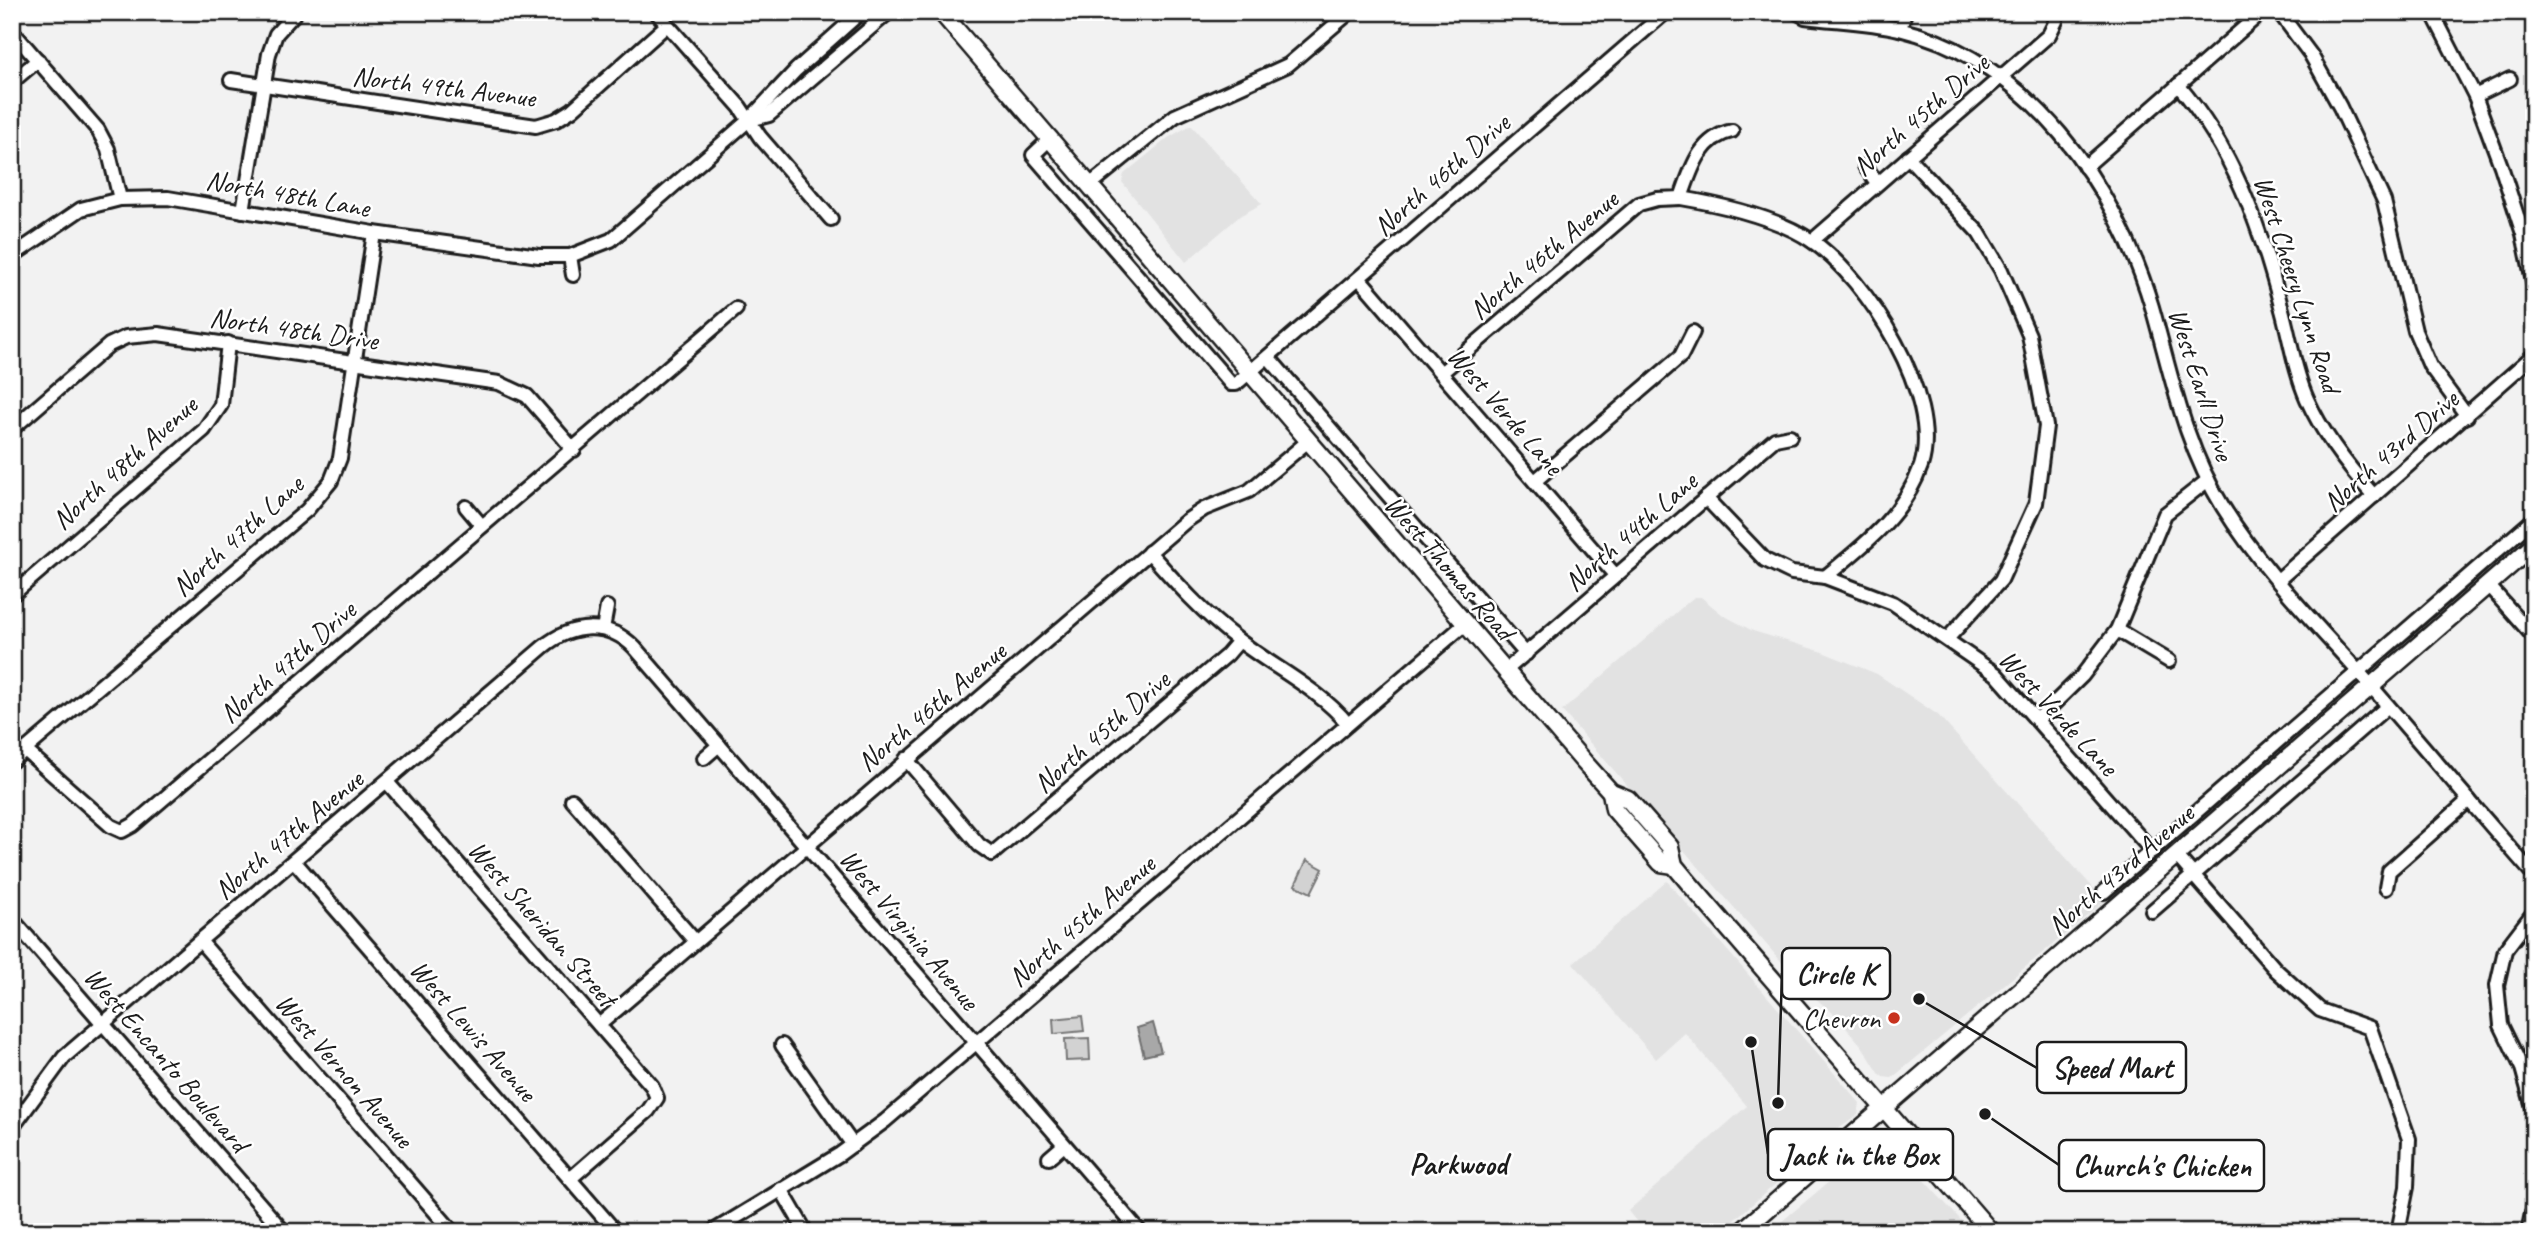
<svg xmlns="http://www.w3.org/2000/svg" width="2546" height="1244" font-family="Caveat,sans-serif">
<rect width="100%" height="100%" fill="#f2f2f2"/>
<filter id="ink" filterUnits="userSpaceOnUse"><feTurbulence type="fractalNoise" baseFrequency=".0143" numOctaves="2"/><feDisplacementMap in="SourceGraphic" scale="14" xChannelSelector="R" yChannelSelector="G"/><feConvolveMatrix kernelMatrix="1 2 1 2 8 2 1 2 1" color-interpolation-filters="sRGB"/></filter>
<g filter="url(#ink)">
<g fill="#e2e2e2">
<polygon points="1191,125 1262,204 1241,215 1186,262 1122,182 1124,174 1168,138"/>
<polygon points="1694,597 1701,597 1723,615 1753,631 1820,651 1877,674 1938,715 2105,901 1892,1078 1883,1077 1879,1073 1862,1046 1834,1014 1807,991 1562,711"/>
<polygon points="1667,881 1860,1103 1858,1115 1802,1155 1793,1169 1720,1232 1645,1232 1628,1211 1747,1106 1685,1033 1656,1059 1573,963"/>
<polygon points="1886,1138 1894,1141 1919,1175 1972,1232 1769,1232 1880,1139"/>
</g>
<g fill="#d2d2d2" stroke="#777" stroke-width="2">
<polygon points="1307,860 1323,869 1311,893 1295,885"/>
<polygon points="1082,1016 1084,1031 1054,1034 1053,1019"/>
<polygon points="1089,1038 1090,1060 1066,1061 1065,1039"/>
</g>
<polygon fill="#a8a8a8" stroke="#707070" stroke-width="2" points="1153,1023 1161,1052 1144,1056 1137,1028"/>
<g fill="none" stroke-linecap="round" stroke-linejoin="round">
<defs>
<g id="minor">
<polyline points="656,12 740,107 760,137 831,219"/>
<path d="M 1796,12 L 1805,17 C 1836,21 1869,22 1899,29 C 2029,60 2116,186 2152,307 C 2172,377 2184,444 2223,507 C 2264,573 2321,629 2371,686 C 2426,749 2479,813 2534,875"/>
<polyline points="2279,12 2311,55 2340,107 2384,201 2415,331 2430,366 2467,416"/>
<polyline points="2432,12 2475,96 2501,166 2523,234 2534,286"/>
<polyline points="1900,29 1905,12"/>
<polyline points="12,31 98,130 108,149 120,199"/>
<polyline points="231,80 536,126 556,120 572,110 667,25"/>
<polyline points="12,82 38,60"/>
<path d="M 2178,85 C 2233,149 2260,226 2281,306 C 2290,337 2294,370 2307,399 C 2323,435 2348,467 2374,496"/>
<polyline points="2475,96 2510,79"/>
<polyline points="750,120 769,115 889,12"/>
<polyline points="1051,138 1033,155 1231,384 1236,384 1666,12"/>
<polyline points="1908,157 1979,233 2001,270 2029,335 2046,426 2036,503 2001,580 1948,638"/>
<polyline points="1865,166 1877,183"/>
<polyline points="2085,167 2262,12"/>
<polyline points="1091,184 1175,116 1288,65 1350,12"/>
<path d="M 1681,198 C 1722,205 1777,217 1812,241 C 1867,279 1943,398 1921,466 C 1904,515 1863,546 1825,577"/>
<polyline points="243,211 269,54 276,34 296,12"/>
<polyline points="1812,241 2049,35 2056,21"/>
<polyline points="12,256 81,209 120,199 168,198 374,233 539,256 570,256 611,240 749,120 796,70 861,12"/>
<polyline points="570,256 573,275"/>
<polyline points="1359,278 1615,575"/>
<polyline points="1269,358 1526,654"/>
<path d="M 1441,373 L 1639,204 L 1657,199 L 1681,198 C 1691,170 1699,138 1732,131"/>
<polyline points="12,429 109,345 126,337 158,334 499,383 527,396 574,450"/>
<polyline points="1535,481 1681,356 1693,332"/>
<polyline points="1706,498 1765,560 1792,573 1825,577 1893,603 1996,674 2152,851"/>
<polyline points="466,507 482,526"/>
<path d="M 1149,552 C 1177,584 1203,613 1237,639 C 1274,668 1318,688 1348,724"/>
<polyline points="2278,580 2534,355"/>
<polyline points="2488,585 2534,637"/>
<polyline points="12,595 204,430 221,405 228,343"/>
<polyline points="603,629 607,607"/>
<polyline points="2117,630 2169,661"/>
<polyline points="1505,671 1775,439 1790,436"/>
<polyline points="2038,719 2082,676 2117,630 2165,514 2208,480"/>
<polyline points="25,750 111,826 122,831 133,825 736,309"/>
<polyline points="704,758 719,745"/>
<polyline points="906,759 979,845 992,854 1227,655 1239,641"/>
<polyline points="12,761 307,510 331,481 340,458 374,233"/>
<polyline points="387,782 652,1086 657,1098 648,1111 570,1179"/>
<polyline points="572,800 695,941"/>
<polyline points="2176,855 2276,970 2320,1010 2370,1028 2409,1139 2407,1187 2398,1232"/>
<polyline points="294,861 616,1232"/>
<polyline points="2386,888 2389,871 2469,800"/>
<polyline points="2104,892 2534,519"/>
<polyline points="2152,911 2388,706"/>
<polyline points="2534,912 2505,950 2497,985 2501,1025 2522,1068 2534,1111"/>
<polyline points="12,919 284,1232"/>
<polyline points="200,941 453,1232"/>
<polyline points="599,1025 1186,521 1204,509 1249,491 1307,442"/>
<polyline points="782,1045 853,1145"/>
<path d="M 12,1128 L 64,1057 L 543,647 C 571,624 608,620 635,648 L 1140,1232"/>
<polyline points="1049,1158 1064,1145"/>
<polyline points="781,1189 806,1232"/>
<polyline points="712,1232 840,1154 885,1121 1465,624"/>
<polyline points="2528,1232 2534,1204"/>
</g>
<g id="major">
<polyline points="941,12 1584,762 1611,792 1628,799 1670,847 1674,865 1689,883 1991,1232"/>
<polyline points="1611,792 1614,809 1661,863 1674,865"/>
<polyline points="1741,1232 2534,545"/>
</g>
</defs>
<use href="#minor" stroke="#1c1c1c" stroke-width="18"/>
<use href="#major" stroke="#1c1c1c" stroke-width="21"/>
<use href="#minor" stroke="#fff" stroke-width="12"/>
<use href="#major" stroke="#fff" stroke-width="16"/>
</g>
</g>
<circle fill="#c8321e" stroke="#fff" stroke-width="2.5" cx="1894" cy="1018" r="7"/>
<g text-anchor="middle" stroke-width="5" stroke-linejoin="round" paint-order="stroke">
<g font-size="28" fill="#1c1c1c" stroke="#fff">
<text transform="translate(444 86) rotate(7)" y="10">North 49th Avenue</text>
<text transform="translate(1920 114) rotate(-41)" y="10">North 45th Drive</text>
<text transform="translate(1441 174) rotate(-41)" y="10">North 46th Drive</text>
<text transform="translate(288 193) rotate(10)" y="10">North 48th Lane</text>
<text transform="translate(1543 254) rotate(-40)" y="10">North 46th Avenue</text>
<text transform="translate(2298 284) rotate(72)" y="10">West Cheery Lynn Road</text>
<text transform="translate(294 328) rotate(8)" y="10">North 48th Drive</text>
<text transform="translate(2202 384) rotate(72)" y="10">West Earll Drive</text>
<text transform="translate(1506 410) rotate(49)" y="10">West Verde Lane</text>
<text transform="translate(2390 450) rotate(-41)" y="10">North 43rd Drive</text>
<text transform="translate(124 462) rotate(-42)" y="10">North 48th Avenue</text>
<text transform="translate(1630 531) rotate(-41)" y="10">North 44th Lane</text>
<text transform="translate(237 535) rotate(-42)" y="10">North 47th Lane</text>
<text transform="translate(1450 567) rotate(49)" y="10">West Thomas Road</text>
<text transform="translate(287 661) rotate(-41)" y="10">North 47th Drive</text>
<text transform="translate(931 706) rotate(-40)" y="10">North 46th Avenue</text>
<text transform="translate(2059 712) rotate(47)" y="10">West Verde Lane</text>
<text transform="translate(1101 731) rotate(-41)" y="10">North 45th Drive</text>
<text transform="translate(288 834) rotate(-40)" y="10">North 47th Avenue</text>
<text transform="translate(2120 869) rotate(-41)" y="10">North 43rd Avenue</text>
<text transform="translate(1081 920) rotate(-41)" y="10">North 45th Avenue</text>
<text transform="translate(543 923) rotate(49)" y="10">West Sheridan Street</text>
<text transform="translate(910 929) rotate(50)" y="10">West Virginia Avenue</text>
<text transform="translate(474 1030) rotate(49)" y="10">West Lewis Avenue</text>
<text transform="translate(167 1059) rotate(49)" y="10">West Encanto Boulevard</text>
<text transform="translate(345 1070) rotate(49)" y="10">West Vernon Avenue</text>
</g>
<g font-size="28" fill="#1c1c1c" stroke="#fff" text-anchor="end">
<text x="1880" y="1028">Chevron</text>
</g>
<g font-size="30" font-weight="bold" fill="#1c1c1c" stroke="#fff">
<text x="1458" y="1174">Parkwood</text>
</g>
</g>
<path fill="none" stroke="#1c1c1c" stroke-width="2.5" d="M1778 1103L1782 973M1919 999L2037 1068M1751 1042L1768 1154M1985 1114L2059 1165"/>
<g fill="#1c1c1c" stroke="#fff" stroke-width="2.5">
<circle cx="1778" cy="1103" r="7"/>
<circle cx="1919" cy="999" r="7"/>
<circle cx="1751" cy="1042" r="7"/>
<circle cx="1985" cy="1114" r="7"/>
</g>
<g fill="#fff" stroke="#1c1c1c" stroke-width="2.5">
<rect x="1782" y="948" width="108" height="51" rx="7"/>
<rect x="2037" y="1042" width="149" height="51" rx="7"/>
<rect x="1768" y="1129" width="185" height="51" rx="7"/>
<rect x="2059" y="1140" width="205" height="51" rx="7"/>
</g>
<g font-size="30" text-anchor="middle" font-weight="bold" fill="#1c1c1c">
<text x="1836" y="984">Circle K</text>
<text x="2112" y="1078">Speed Mart</text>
<text x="1860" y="1165">Jack in the Box</text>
<text x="2162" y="1176">Church's Chicken</text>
</g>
<rect width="2546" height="1244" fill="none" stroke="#fff" stroke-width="42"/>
<rect x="21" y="21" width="2504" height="1202" fill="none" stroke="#1c1c1c" stroke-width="2.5" filter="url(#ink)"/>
</svg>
